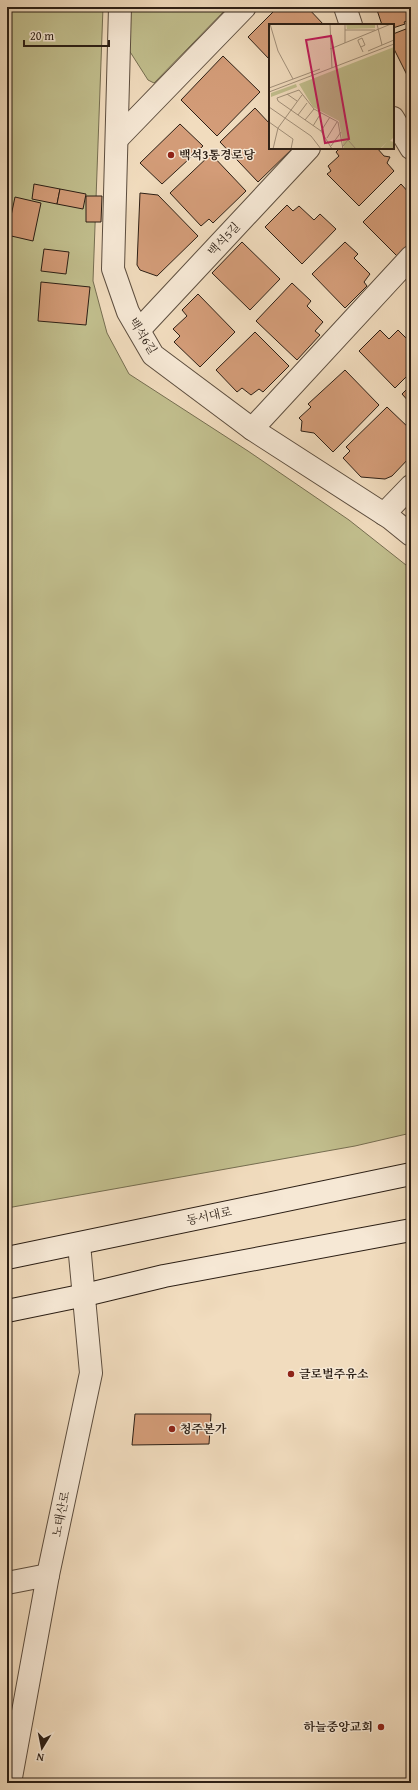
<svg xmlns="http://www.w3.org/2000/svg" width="418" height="1790" font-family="'Gentium Book Plus','Noto Serif KR',serif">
<rect width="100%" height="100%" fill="#f1dcbe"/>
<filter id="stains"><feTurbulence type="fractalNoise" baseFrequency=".005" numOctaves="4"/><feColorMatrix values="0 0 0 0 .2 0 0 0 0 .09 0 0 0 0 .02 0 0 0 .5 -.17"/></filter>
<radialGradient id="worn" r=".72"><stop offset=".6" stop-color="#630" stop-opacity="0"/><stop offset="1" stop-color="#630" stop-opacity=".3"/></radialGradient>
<g fill="#c1be8d" stroke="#766e51">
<polygon points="7,7 103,7 93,281 107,333 129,374 248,451 349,520 411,569 411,1133 355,1146 7,1208"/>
<polygon points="131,7 228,7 154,83 148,80 127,47"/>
</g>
<g fill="#d39c78" stroke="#2c1f15">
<polygon points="278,7 307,7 324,25 270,25 270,60 248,37"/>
<polygon points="376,7 411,7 411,20 404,22 405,24 393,28 393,25 382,25"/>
<polygon points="411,27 411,83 393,47 393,34"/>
<polygon points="223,56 260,92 217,136 181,100"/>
<polygon points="255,108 270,124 270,148 293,148 258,182 220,142"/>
<polygon points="180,124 203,146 162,184 140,163"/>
<polygon points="340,148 377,148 384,156 390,157 387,163 394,171 359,206 327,174 331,171 328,166 339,156 336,152"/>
<polygon points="211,154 246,191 213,223 209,219 201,226 170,193"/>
<polygon points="34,184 60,189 57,204 32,199"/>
<polygon points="401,184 411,195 411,234 407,238 411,244 397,256 363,222"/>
<polygon points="60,189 86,194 83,209 57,204"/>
<polygon points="140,193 158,195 198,236 157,276 140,270 137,265"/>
<polygon points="86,196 102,196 101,222 86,222"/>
<polygon points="15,197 41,203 33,241 7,235"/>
<polygon points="287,205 293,211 299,206 314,220 320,214 336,229 302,264 265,227"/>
<polygon points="242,242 280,279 250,310 212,273"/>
<polygon points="345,242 358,254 354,258 370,274 364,282 367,286 345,308 312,274"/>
<polygon points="44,249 69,252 66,274 41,271"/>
<polygon points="41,282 90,287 86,325 38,321"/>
<polygon points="292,283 311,301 307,306 323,322 315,331 320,335 297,360 256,321"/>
<polygon points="198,294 235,332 200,367 174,342 180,336 173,329 187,316 182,310"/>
<polygon points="380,330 389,339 398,330 409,341 411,340 411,372 395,388 359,351"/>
<polygon points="255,332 289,366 263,392 259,389 251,395 242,388 237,392 216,370"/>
<polygon points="345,370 379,405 333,452 314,433 301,431 302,421 299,418 311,407 308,404"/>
<polygon points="411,385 411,404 402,394"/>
<polygon points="387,407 411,430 411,456 392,476 385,479 361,477 343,458 350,451 346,447"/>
<polygon points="135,1414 211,1414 209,1444 132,1445"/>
</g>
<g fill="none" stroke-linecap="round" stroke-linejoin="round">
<defs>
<g id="minor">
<polyline points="120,7 113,269 128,312 153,355 252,429 390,518 411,535"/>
<polyline points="345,7 351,25"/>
<polyline points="393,118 411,148"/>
<polyline points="117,139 245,7"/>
<polyline points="139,330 309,148"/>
<polyline points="252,429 411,257"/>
<polyline points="384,514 411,486"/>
<polyline points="7,1583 48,1575"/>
</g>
<polyline id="tertiary" points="10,1783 48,1575 91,1373 79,1244"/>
<g id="secondary">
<polyline points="7,1258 411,1174"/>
<polyline points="7,1311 85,1295 164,1276 411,1230"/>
</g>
</defs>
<use href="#minor" stroke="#5d4e3f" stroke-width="24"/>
<use href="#tertiary" stroke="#5d4e3f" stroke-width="24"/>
<use href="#secondary" stroke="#2c1f15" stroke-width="24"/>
<use href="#minor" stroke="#f6e8d5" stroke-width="22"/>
<use href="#tertiary" stroke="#f6e8d5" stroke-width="22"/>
<use href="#secondary" stroke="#f6e8d5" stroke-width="22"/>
</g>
<g fill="#8f2418" stroke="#f6e8d5" stroke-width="1.5">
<circle cx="171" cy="155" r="4"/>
<circle cx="291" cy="1374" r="4"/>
<circle cx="172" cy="1429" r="4"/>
<circle cx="381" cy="1727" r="4"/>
</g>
<g text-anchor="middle" stroke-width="3" stroke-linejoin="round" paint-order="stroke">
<g font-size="12" font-weight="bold" fill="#2c1f15" stroke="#f6e8d5" text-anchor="start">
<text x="179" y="159">백석3통경로당</text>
<text x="299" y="1378">글로벌주유소</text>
<text x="180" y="1433">청주본가</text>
<text x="373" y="1731" text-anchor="end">하늘중앙교회</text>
</g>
<g font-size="12" fill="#2c1f15" stroke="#f6e8d5">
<text transform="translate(224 239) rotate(-47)" y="4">백석5길</text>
<text transform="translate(143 336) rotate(58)" y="4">백석6길</text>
<text transform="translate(209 1216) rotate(-12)" y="4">동서대로</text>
<text transform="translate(61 1514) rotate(-79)" y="4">노태산로</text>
</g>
</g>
<g transform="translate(269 24)">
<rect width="125" height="125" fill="#f1dcbe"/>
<path d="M 77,0 L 106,0 L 106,4 L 78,5 ZM 125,23 L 125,113 L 121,117 L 125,118 L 125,125 L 112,125 L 118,118 L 111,125 L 75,125 L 70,97 L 44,83 L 30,60 ZM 27,60 L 28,63 L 2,73 L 2,69 Z" fill="#c1be8d"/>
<path fill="none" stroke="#a2907a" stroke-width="1" d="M 1,0 L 9,27 L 24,55M 61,0 L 63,44M 108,0 L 113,21M 76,6 L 106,6M 76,19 L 76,0M 92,23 L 96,21 L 93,14 L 89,16 L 89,17 L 94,28M 61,25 L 122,0M 99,27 L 125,16M 0,64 L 51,45M 0,68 L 125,20M 18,70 L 28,77M 0,83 L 42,112 L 52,125M 29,91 L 38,79M 36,96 L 45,85M 0,98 L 24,115 L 22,125M 44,102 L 52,89M 52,107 L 61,93M 58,114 L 68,98M 62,122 L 72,108M 74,122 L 79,116 L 87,125M 4,125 L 9,104 L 33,71M 63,125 L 52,107 L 9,77 L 8,74 L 30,66 L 45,85 L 69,98 L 74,125"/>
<path fill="#c2185b" fill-opacity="0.15" stroke="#c2185b" stroke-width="2" d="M 62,12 L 80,115 L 56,119 L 37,16 Z"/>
<rect width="125" height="125" fill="none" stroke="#2c1f15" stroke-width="2"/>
</g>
<rect width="418" height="1790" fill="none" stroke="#f1dcbe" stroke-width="24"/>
<rect x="8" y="8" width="402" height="1774" fill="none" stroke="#2c1f15" stroke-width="2"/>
<rect x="12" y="12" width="394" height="1766" fill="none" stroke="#2c1f15"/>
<g transform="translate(42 1748) rotate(190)" stroke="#f6e8d5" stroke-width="3" paint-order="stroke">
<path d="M0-3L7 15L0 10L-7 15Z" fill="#2c1f15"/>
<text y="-6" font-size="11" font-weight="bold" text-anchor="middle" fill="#2c1f15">N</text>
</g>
<path d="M24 40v6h85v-6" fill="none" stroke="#2c1f15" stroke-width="2"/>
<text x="30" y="40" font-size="12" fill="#2c1f15" stroke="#f6e8d5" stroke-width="3" paint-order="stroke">20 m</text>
<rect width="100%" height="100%" filter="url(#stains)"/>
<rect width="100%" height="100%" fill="url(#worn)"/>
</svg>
